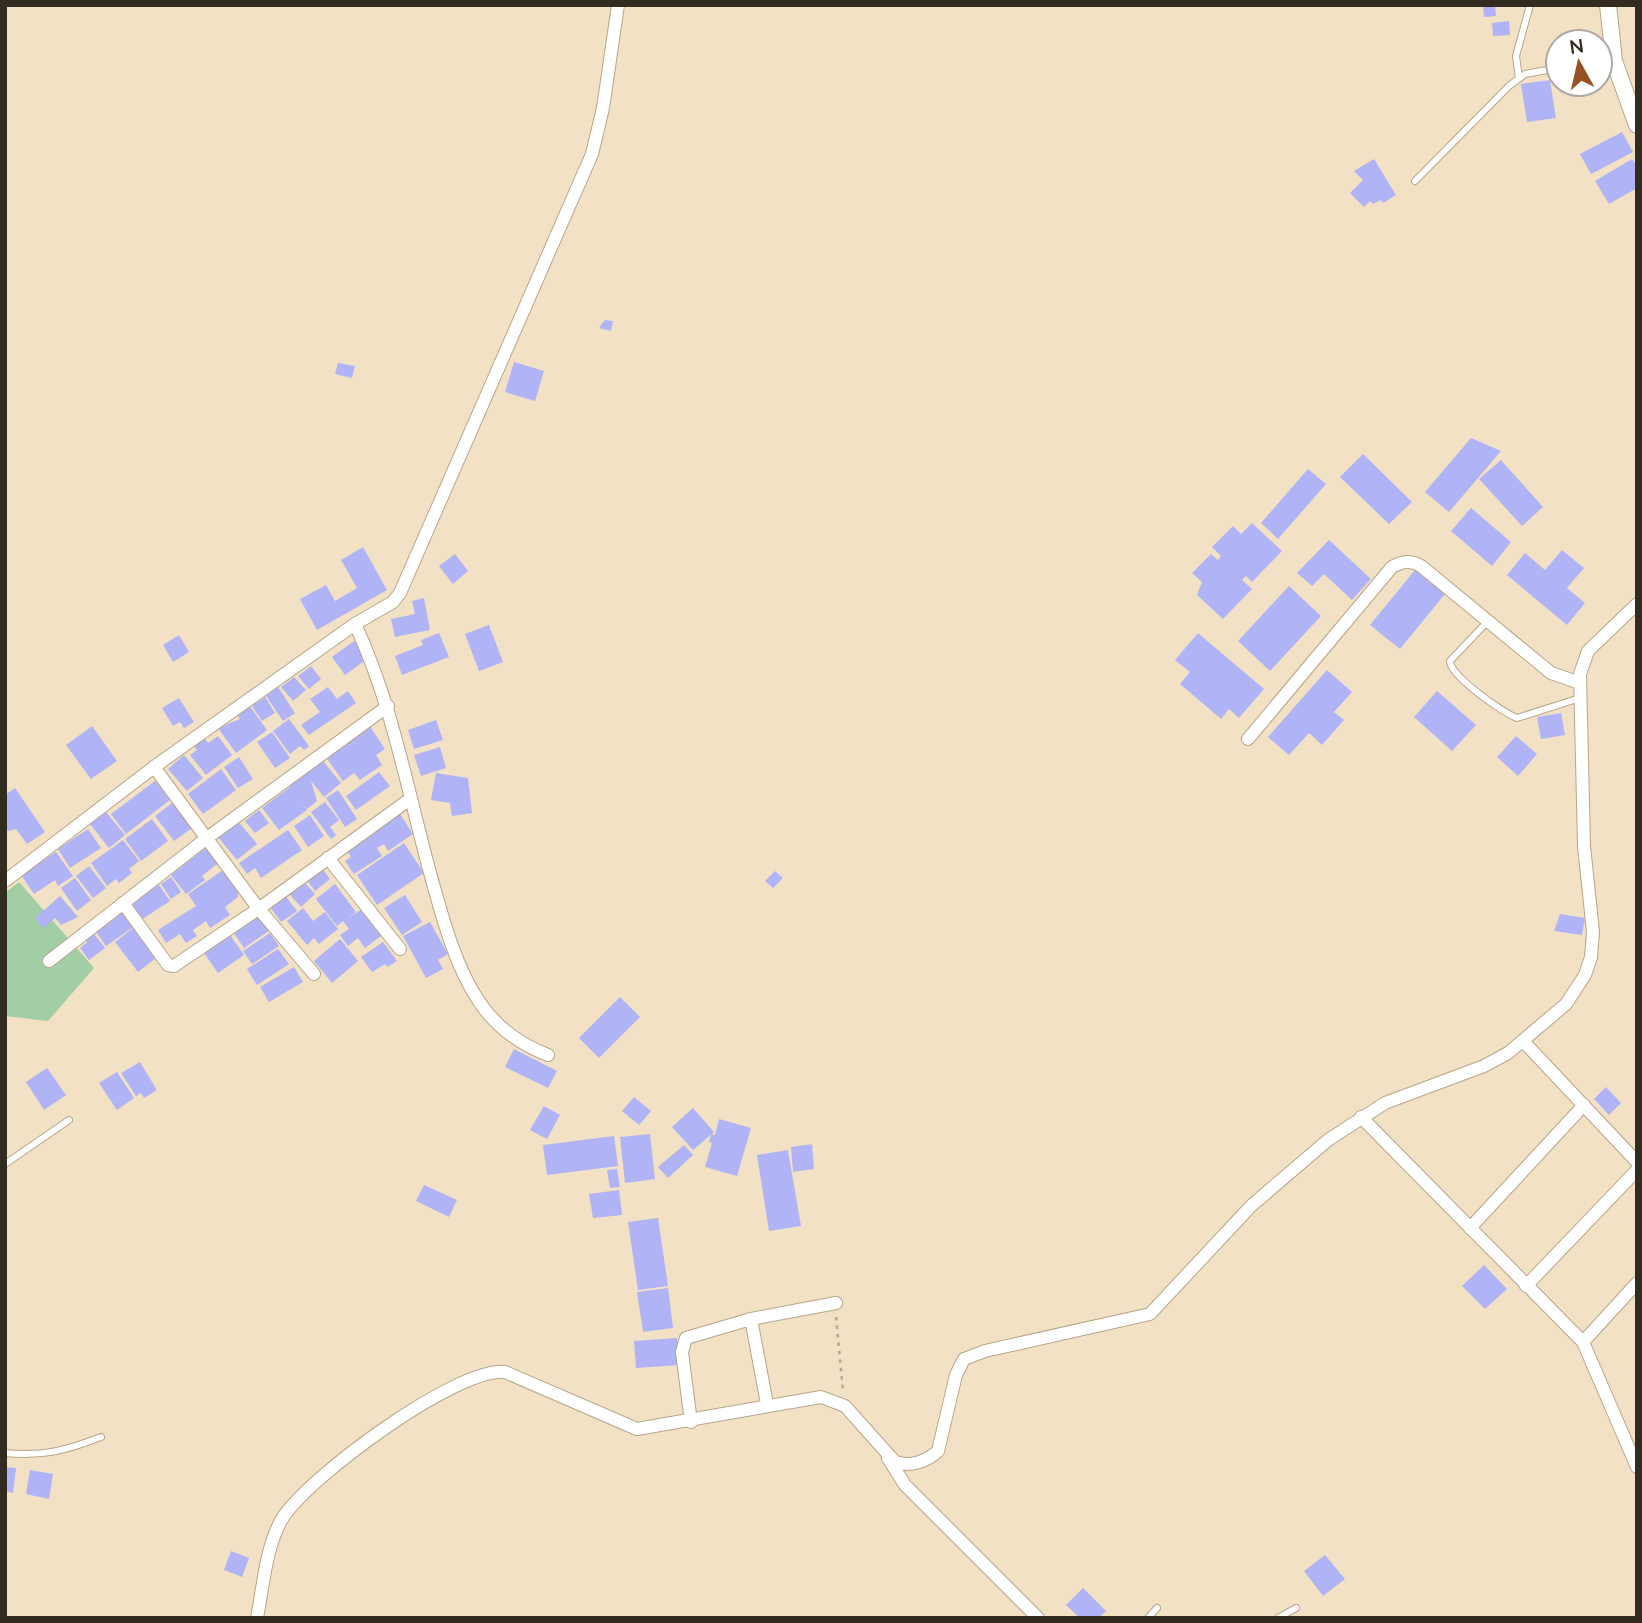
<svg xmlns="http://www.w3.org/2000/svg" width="1642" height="1623" font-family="'Nunito Sans',sans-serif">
<rect width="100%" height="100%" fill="#f2e1c4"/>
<polygon fill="#a1cea4" points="19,882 94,968 48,1021 5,1016 5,893"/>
<g fill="#b0b4f6">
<polygon points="1483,5 1495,5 1496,16 1484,17"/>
<polygon points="1509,21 1510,35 1493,36 1492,23"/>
<polygon points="1550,80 1556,118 1527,122 1521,84"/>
<polygon points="1622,132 1633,152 1591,174 1580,154"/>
<polygon points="1374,159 1396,195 1383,203 1381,200 1373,204 1370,201 1364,207 1350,193 1363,180 1354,171"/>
<polygon points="1632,159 1637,166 1637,188 1609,204 1595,181"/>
<polygon points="605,320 613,321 611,331 599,328"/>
<polygon points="514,362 544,371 535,401 505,392"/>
<polygon points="338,363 355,366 352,378 335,374"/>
<polygon points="1471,438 1501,451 1449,512 1425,492"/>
<polygon points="1363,454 1412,502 1389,524 1340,477"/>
<polygon points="1501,460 1543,507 1522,526 1479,479"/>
<polygon points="1308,469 1326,484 1278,539 1261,523"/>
<polygon points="1471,508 1511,542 1492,566 1451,531"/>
<polygon points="1252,523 1282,551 1252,582 1246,576 1242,580 1252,589 1223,619 1197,595 1202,582 1192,573 1211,554 1218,560 1221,556 1212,547 1233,526 1241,534"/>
<polygon points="1329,540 1371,579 1352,600 1324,574 1312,586 1297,573"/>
<polygon points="363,547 387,590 317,630 300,599 326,585 335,601 357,588 341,560"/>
<polygon points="1562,550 1584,568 1567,588 1585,603 1567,625 1507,575 1525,553 1545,570"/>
<polygon points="455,554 468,571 453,584 439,566"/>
<polygon points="1415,570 1445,594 1400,649 1370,625"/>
<polygon points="1289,586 1321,616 1270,671 1238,641"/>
<polygon points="424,598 430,630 395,637 391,619 415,614 412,601"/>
<polygon points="489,625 503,662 479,671 465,634"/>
<polygon points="439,633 449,657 402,675 395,656 423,645 421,640"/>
<polygon points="1198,633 1264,689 1239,718 1229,709 1221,719 1180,684 1190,672 1175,660"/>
<polygon points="179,635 189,652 173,662 163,645"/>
<polygon points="354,641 367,659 345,675 332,657"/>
<polygon points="311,666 321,679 309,689 298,676"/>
<polygon points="1327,670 1352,692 1334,712 1344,720 1322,745 1309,733 1289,755 1268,737"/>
<polygon points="294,677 306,690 293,701 281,687"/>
<polygon points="278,687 295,713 283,721 266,696"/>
<polygon points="328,687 337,699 348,691 356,703 309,735 301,725 320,712 310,699"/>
<polygon points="1437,691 1476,725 1452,751 1414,717"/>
<polygon points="265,697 275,713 262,721 252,706"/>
<polygon points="179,698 194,722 184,728 180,722 173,726 162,708"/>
<polygon points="249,705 267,730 236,753 218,728 240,719 236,714"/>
<polygon points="1561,713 1565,735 1541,739 1537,717"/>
<polygon points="289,719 309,746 304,750 300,746 290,754 273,731"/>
<polygon points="436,720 443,740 414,749 408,730"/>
<polygon points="369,725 385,749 376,755 382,765 360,780 354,773 343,781 325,756"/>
<polygon points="92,726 117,761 91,779 66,745"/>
<polygon points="272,732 290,758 275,768 257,742"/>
<polygon points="203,736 208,743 218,736 232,755 206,775 190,755 197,750 192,744"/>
<polygon points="1516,736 1537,754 1518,776 1497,757"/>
<polygon points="440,747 446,768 421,776 414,755"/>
<polygon points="184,755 203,778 187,791 168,769"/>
<polygon points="319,756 341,783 324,797 311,781 317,801 307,809 301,802 307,810 279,830 262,808 290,787 285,781"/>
<polygon points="239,757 253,779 238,788 224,767"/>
<polygon points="221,769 236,790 203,814 188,794"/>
<polygon points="379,772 390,786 356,810 346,796"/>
<polygon points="436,773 468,778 472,813 452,816 450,803 431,800"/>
<polygon points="155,781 170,800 126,834 111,814"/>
<polygon points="15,788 45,832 27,844 16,829 8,831 5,827 5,795"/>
<polygon points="338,790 357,819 345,827 326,798"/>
<polygon points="176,800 195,826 174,841 155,816"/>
<polygon points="325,802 339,820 330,827 336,835 331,839 311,812"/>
<polygon points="396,808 413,834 388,851 384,844 377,848 382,856 354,874 345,861 351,857 344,845"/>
<polygon points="259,810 269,823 255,833 245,821"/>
<polygon points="106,812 125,835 109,848 90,824"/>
<polygon points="310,815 324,836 308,847 294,826"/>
<polygon points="152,819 168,841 141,861 125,839"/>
<polygon points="237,820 257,844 237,860 217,836"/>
<polygon points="88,829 101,848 70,868 58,849"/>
<polygon points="288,830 302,850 261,878 255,868 247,874 239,863"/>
<polygon points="123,840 139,861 129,869 132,873 119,883 116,879 107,886 91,863"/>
<polygon points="404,843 424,873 377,905 357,875"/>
<polygon points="208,846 221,861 202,876 205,880 186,894 171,875"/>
<polygon points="56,852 73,876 58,886 55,880 34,894 21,875"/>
<polygon points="316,861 330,879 315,891 301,872"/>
<polygon points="89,866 106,888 93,898 76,876"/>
<polygon points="226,868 238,884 238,897 225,907 230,915 210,928 206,921 193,930 197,936 186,943 180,934 166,943 158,930 196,906 188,894"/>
<polygon points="775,871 783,878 773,888 765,881"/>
<polygon points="297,874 315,894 301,907 283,887"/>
<polygon points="171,877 181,892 171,899 161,884"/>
<polygon points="75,878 91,900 77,911 61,888"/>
<polygon points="335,884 356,912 347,919 362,909 381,936 365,948 358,938 348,946 340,935 349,929 343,921 337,926 316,899"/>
<polygon points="159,885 170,901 141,920 130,904"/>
<polygon points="280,889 297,911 281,922 265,900"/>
<polygon points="405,895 422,922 402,935 384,908"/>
<polygon points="60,896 78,917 61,925 55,918 43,928 35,918"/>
<polygon points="120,903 136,925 106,946 94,929"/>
<polygon points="303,908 313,921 325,912 338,929 319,944 314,938 307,945 287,921"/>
<polygon points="259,914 270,930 244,948 229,926"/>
<polygon points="1560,914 1585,918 1582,935 1554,931"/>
<polygon points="430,922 448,954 438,960 443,969 426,978 403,936"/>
<polygon points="133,928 156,958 138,972 115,942"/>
<polygon points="91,930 105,948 89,960 80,948 87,942 83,936"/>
<polygon points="228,932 244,955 218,973 202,950"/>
<polygon points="270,933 279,946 252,964 243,951"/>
<polygon points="340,939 358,961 332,983 314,961"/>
<polygon points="383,942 397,961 387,967 385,964 372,972 361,957"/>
<polygon points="278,949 289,964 257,985 247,969"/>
<polygon points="294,967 303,982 269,1002 260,987"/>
<polygon points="620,997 640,1017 599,1058 579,1038"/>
<polygon points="514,1049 557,1071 548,1088 505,1067"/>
<polygon points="140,1062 157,1090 144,1098 141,1093 136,1096 121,1073"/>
<polygon points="47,1068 66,1095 44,1110 26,1082"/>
<polygon points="117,1072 134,1098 117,1110 99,1083"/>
<polygon points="1606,1087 1621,1103 1609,1115 1594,1099"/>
<polygon points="634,1097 651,1111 639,1125 622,1111"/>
<polygon points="544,1106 560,1115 547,1139 530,1130"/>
<polygon points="693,1108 714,1132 693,1150 672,1127"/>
<polygon points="719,1119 751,1128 737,1176 705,1167 712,1143 709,1142 711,1134 715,1135"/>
<polygon points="650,1134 655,1179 625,1183 620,1137"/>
<polygon points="614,1136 618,1166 547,1175 543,1145"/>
<polygon points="812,1144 814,1169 793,1172 791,1147"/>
<polygon points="684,1145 693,1155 668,1178 658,1167"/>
<polygon points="788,1150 801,1226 769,1231 757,1155"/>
<polygon points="617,1169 620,1187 610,1188 607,1170"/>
<polygon points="424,1185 457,1200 449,1217 416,1201"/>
<polygon points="619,1190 622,1215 593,1218 589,1194"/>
<polygon points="658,1218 668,1286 638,1290 628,1222"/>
<polygon points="1484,1265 1507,1289 1485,1309 1462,1286"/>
<polygon points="668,1288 673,1328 643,1332 637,1292"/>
<polygon points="677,1338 679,1365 636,1368 634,1341"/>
<polygon points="5,1467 16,1468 13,1493 5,1491"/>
<polygon points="30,1470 53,1474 49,1499 26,1494"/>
<polygon points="231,1551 249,1558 242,1577 224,1570"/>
<polygon points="1325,1555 1345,1579 1323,1596 1304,1571"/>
<polygon points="1083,1588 1106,1611 1099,1618 1080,1618 1066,1605"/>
</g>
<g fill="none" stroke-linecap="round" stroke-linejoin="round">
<defs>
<g id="service">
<polyline points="1600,62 1612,61"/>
<polyline points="1519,78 1516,56 1530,5"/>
<polyline points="1415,181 1509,86 1525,74 1558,68"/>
<path d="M 1488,621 L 1450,661 C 1449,675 1503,713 1517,718 L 1580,698"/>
<polyline points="5,1164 69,1120"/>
<path d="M 5,1453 C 43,1457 67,1450 101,1437"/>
<polyline points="1148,1618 1157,1608"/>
<polyline points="1278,1618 1296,1608"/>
</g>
<g id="minor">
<path d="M 355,624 C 393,705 408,794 432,880 C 443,919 455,965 478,1000 C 495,1026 519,1044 548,1055"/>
<path d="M 1248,739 L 1392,567 C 1403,561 1410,560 1421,566 L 1551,673 L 1580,683"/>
<polyline points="154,767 258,908 314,974"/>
<polyline points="328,858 400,949"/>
<polyline points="5,881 154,767 355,624 393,602 400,593 592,154 603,108 618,5"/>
<polyline points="123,903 168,965 174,966 264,905 410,799"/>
<polyline points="49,961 207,838 388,706"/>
<polyline points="1524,1042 1637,1162"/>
<polyline points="1361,1117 1583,1342 1637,1467"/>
<polyline points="1470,1228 1584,1105"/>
<polyline points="1526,1286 1637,1170"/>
<polyline points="751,1319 767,1404"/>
<polyline points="1583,1342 1637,1283"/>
<polyline points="691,1422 682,1352 686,1338 751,1319 836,1303"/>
<polyline points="888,1458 905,1485 1038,1618"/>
<path d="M 257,1618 C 263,1587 266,1546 282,1519 C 308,1477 457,1367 505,1372 L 637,1429 L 821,1397 L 845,1406 L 895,1462 C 910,1467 926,1462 938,1451 L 956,1375 L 964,1359 L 985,1351 L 1150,1314 L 1251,1206 L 1328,1140 L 1385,1103 L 1484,1066 L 1508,1053 L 1566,1004 L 1585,975 L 1591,957 L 1593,932 L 1584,846 L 1580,674 L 1588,651 L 1637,604"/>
</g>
<polyline id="tertiary" points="1608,5 1614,61 1637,125"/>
</defs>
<use href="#service" stroke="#b6a68a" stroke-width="8"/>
<use href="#minor" stroke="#b6a68a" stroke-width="14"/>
<use href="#tertiary" stroke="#b6a68a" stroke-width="18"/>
<polyline stroke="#b4a790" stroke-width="2.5" stroke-dasharray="3.5 5" stroke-linecap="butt" points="836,1317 843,1391"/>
<use href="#service" stroke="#fff" stroke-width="6"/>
<use href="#minor" stroke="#fff" stroke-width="12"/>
<use href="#tertiary" stroke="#fff" stroke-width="16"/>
</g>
<rect width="1642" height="1623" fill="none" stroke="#312b20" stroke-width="14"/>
<g transform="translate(1579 63) rotate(352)"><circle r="33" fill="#ffffff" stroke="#adaaa6" stroke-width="2"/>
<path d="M0-5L12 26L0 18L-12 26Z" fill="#965225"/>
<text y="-10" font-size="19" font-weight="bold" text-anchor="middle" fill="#312b20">N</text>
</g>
</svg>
